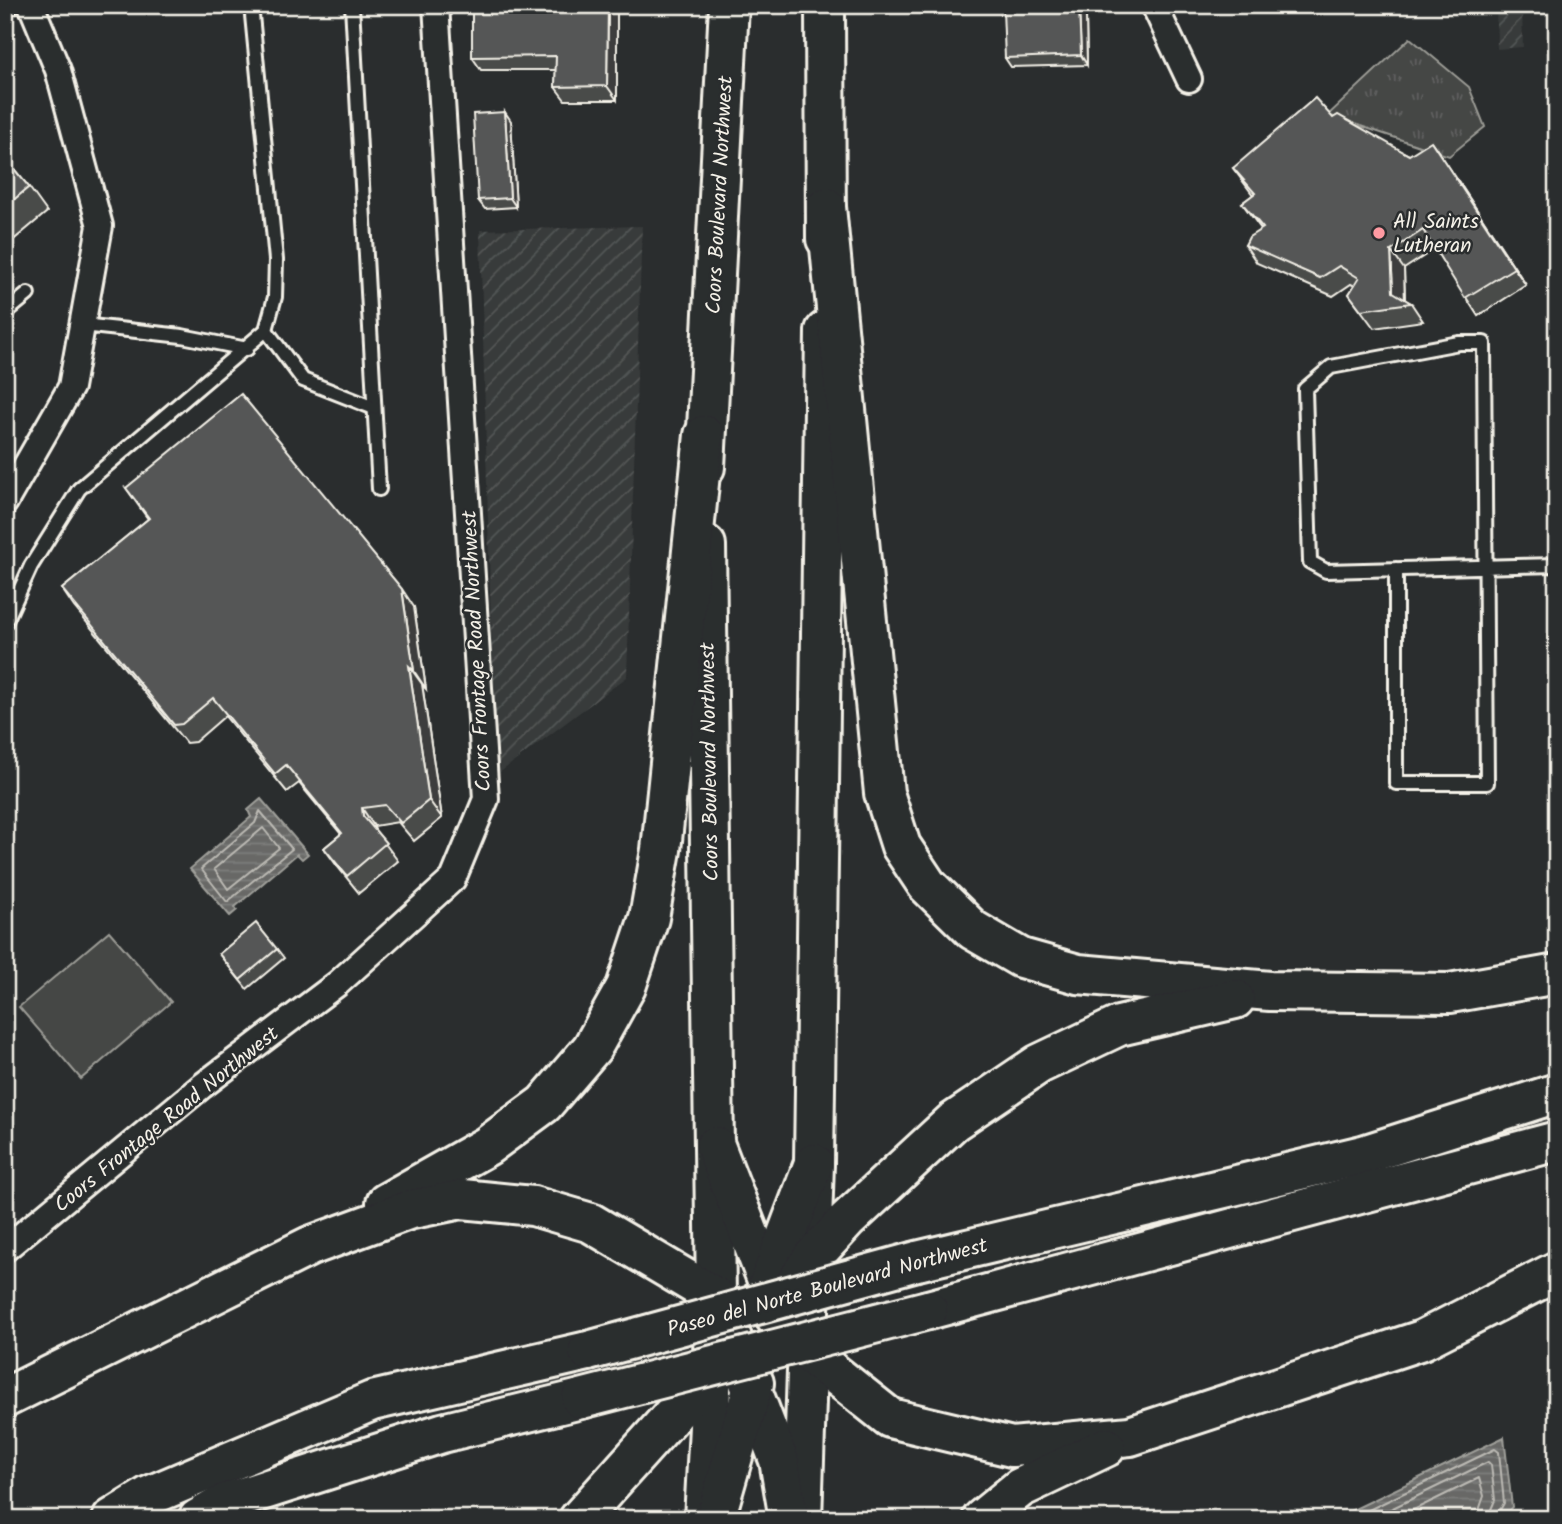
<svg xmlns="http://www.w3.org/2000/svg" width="1562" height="1524" font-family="Kalam,sans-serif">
<defs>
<pattern id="industrial-furrows" width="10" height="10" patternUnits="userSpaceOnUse" patternTransform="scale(1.75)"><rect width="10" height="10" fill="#373a3a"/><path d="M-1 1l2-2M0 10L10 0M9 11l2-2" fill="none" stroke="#555756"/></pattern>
<pattern id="park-tufts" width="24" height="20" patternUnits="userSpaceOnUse" patternTransform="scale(1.75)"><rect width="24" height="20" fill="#444645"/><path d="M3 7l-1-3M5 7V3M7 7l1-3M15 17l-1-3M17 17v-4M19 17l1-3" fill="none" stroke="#606160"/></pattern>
<pattern id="water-rules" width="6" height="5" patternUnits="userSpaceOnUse" patternTransform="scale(1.75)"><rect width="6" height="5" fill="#676866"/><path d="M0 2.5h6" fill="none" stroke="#7d7e7c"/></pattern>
</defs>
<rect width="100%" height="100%" fill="#2a2d2e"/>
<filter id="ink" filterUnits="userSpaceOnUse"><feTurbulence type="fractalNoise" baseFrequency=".0143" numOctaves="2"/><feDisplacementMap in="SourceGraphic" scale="14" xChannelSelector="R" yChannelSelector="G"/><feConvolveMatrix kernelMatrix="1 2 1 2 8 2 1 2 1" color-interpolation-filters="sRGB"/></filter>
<g filter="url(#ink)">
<g fill="url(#industrial-furrows)">
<polygon points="1496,5 1522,5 1523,47 1497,49"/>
<polygon points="642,226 627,677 495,776 480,230"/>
</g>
<polygon fill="url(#park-tufts)" stroke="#9c9c96" stroke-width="2" points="1410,38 1469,87 1485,127 1449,156 1328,115"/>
<polygon fill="#444645" stroke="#9c9c96" stroke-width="2" points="109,931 171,1002 81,1079 19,1007"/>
<g fill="url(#water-rules)" stroke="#9f9f9a" stroke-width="2">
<polygon points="261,799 308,854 302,859 297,854 235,907 237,910 230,916 190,869 251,817 248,810"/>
<polygon points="1504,1437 1512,1507 1500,1519 1334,1519"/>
</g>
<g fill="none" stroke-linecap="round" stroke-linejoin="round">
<g stroke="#bcbab4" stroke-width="2">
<polygon points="260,811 292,849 227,902 201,869 255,823"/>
<polygon points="263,828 279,848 228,889 214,869"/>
<polyline points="1350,1519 1495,1449 1499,1452 1504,1503 1495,1519"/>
<polyline points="1370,1519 1488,1462 1491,1465 1495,1500 1487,1519"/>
<polyline points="1395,1519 1479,1478 1484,1496 1476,1519"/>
</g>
<defs>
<g id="lane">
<polyline points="352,5 379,489"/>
<polyline points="5,10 15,5"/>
<polyline points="5,313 28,294"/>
<polyline points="82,325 182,336 247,349"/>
<polyline points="266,330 303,380 374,408"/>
<polyline points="1396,569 1396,783 1487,783 1484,343 1459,343 1331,367 1305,389 1310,562 1326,571 1557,565"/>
<polyline points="5,623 31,566 79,489 266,330 275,297 276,260 251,5"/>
</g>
<g id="street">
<polyline points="1154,5 1189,79"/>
<polyline points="5,502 71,387 100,226 58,70 31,5"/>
<polyline points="5,1249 202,1086 337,984 453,879 486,799 436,5"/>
</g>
<g id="primary">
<polyline points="825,5 826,239"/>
<polyline points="705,467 729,5"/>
<polyline points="704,1519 716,1297 706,545"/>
<polyline points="802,1519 814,1163 825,331"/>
</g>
<g id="highway">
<polyline points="826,207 884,793 901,846 927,885 973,930 1021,958 1078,974 1270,991 1450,993 1557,974"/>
<polyline points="715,1146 778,1308 807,1352 890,1418 1012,1447 1130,1436 1422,1340 1557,1271"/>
<polyline points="386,1203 487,1146 544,1104 592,1048 626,987 649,918 661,850 704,435"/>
<polyline points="917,1261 1363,1155 1557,1093"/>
<polyline points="764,1295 814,1163"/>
<polyline points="928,1310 1557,1141"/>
<polyline points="774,1316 811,1259 847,1220 953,1122 1039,1064 1119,1026 1235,999"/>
<polyline points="5,1398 310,1246 408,1210 462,1199 533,1206 591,1223 716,1297 779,1460 789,1519"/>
<polyline points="112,1519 149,1496 372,1401 588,1351"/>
<polyline points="198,1519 227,1502 442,1433 581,1399"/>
<polyline points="579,1519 731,1350"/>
<polyline points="715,1519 754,1383"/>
<polyline points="982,1519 1020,1488 1106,1447"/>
</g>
</defs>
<use href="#lane" stroke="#f4f1e8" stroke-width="18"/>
<use href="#street" stroke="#f4f1e8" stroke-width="30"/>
<use href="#primary" stroke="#f4f1e8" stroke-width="44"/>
<use href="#highway" stroke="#f4f1e8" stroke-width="44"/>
<use href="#lane" stroke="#2a2d2e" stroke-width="12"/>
<use href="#street" stroke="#2a2d2e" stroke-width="24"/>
<use href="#primary" stroke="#2a2d2e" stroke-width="38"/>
<use href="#highway" stroke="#2a2d2e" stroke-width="38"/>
<defs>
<g id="highway-bridge">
<polyline points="588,1351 917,1261"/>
<polyline points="581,1399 928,1310"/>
</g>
</defs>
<use href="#highway-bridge" stroke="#f4f1e8" stroke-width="44" stroke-linecap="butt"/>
<use href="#highway-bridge" stroke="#2a2d2e" stroke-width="38"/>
</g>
<g fill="#494b4a" stroke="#f4f1e8" stroke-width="2">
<polygon points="472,5 615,5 617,8 617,100 565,100 555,87 556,70 481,70 472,57"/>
<polygon points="1079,7 1086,17 1087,65 1011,67 1005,58"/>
<polygon points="1333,118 1409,155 1443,158 1526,285 1478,316 1435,249 1404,269 1405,300 1411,303 1423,321 1374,328 1349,294 1355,286 1351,284 1333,296 1257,263 1245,245 1261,229 1242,203 1253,195 1233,168"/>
<polygon points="511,121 516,207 485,209 478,200"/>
<polygon points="5,158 29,187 47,212 5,247"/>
<polygon points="126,488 414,607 426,689 422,684 442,818 414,841 398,822 374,826 375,830 398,861 359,893 337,866 324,848 341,834 299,783 287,792 225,716 195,742 186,743 74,607 62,589 148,519"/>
<polygon points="277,949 284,958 247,989 219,954"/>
</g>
<g fill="#3c3d3c" stroke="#f4f1e8" stroke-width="2">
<polygon points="608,5 615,5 617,8 617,100 607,86"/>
<polygon points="1079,7 1086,17 1087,65 1081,55"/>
<polygon points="505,112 511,121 516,207 510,198"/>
<polygon points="1431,141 1443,158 1526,285 1514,268"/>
<polygon points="1391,251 1404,269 1405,304 1393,292"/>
<polygon points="402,589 414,607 426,689 414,671"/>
<polygon points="409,666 422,684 442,818 429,800"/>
<polygon points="362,808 374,826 375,834 363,816"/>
</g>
<g fill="#555756" stroke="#f4f1e8" stroke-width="2">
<polygon points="472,5 608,5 607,86 555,87 556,56 472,57"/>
<polygon points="1079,7 1081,55 1005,58 1003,10"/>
<polygon points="1315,98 1333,118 1338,115 1409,155 1431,141 1514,268 1465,298 1423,230 1391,251 1393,292 1411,303 1361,310 1349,294 1359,278 1339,266 1320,278 1245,245 1249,237 1263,228 1242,203 1255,193 1233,168"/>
<polygon points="505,112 510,198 478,200 473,114"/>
<polygon points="5,158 29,187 5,207"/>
<polygon points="241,394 402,589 414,671 409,666 429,800 401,823 385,805 362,808 363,816 386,843 347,876 324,848 342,833 286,765 275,774 213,698 182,724 174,725 62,589 149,518 126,488"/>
<polygon points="256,923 277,949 240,980 219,954"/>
</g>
</g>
<circle fill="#ff9aa2" stroke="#2a2d2e" stroke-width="2.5" cx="1379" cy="233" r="7"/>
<g text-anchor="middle" stroke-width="5" stroke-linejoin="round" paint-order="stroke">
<g font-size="21" fill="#f4f1e8" stroke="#2a2d2e">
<text transform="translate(719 195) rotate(-87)" y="7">Coors Boulevard Northwest</text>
<text transform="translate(476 651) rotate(-93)" y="7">Coors Frontage Road Northwest</text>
<text transform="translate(709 762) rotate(-91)" y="7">Coors Boulevard Northwest</text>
<text transform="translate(166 1119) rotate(-39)" y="7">Coors Frontage Road Northwest</text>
<text transform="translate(827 1287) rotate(-15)" y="7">Paseo del Norte Boulevard Northwest</text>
</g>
<g font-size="21" fill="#f4f1e8" stroke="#2a2d2e" text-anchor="start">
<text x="1393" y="228">All Saints<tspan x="1393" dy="24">Lutheran</tspan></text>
</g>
</g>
<rect width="1562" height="1524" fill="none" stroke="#2a2d2e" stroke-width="28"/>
<rect x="14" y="14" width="1534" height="1496" fill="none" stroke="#f4f1e8" stroke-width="2.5" filter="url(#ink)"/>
</svg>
